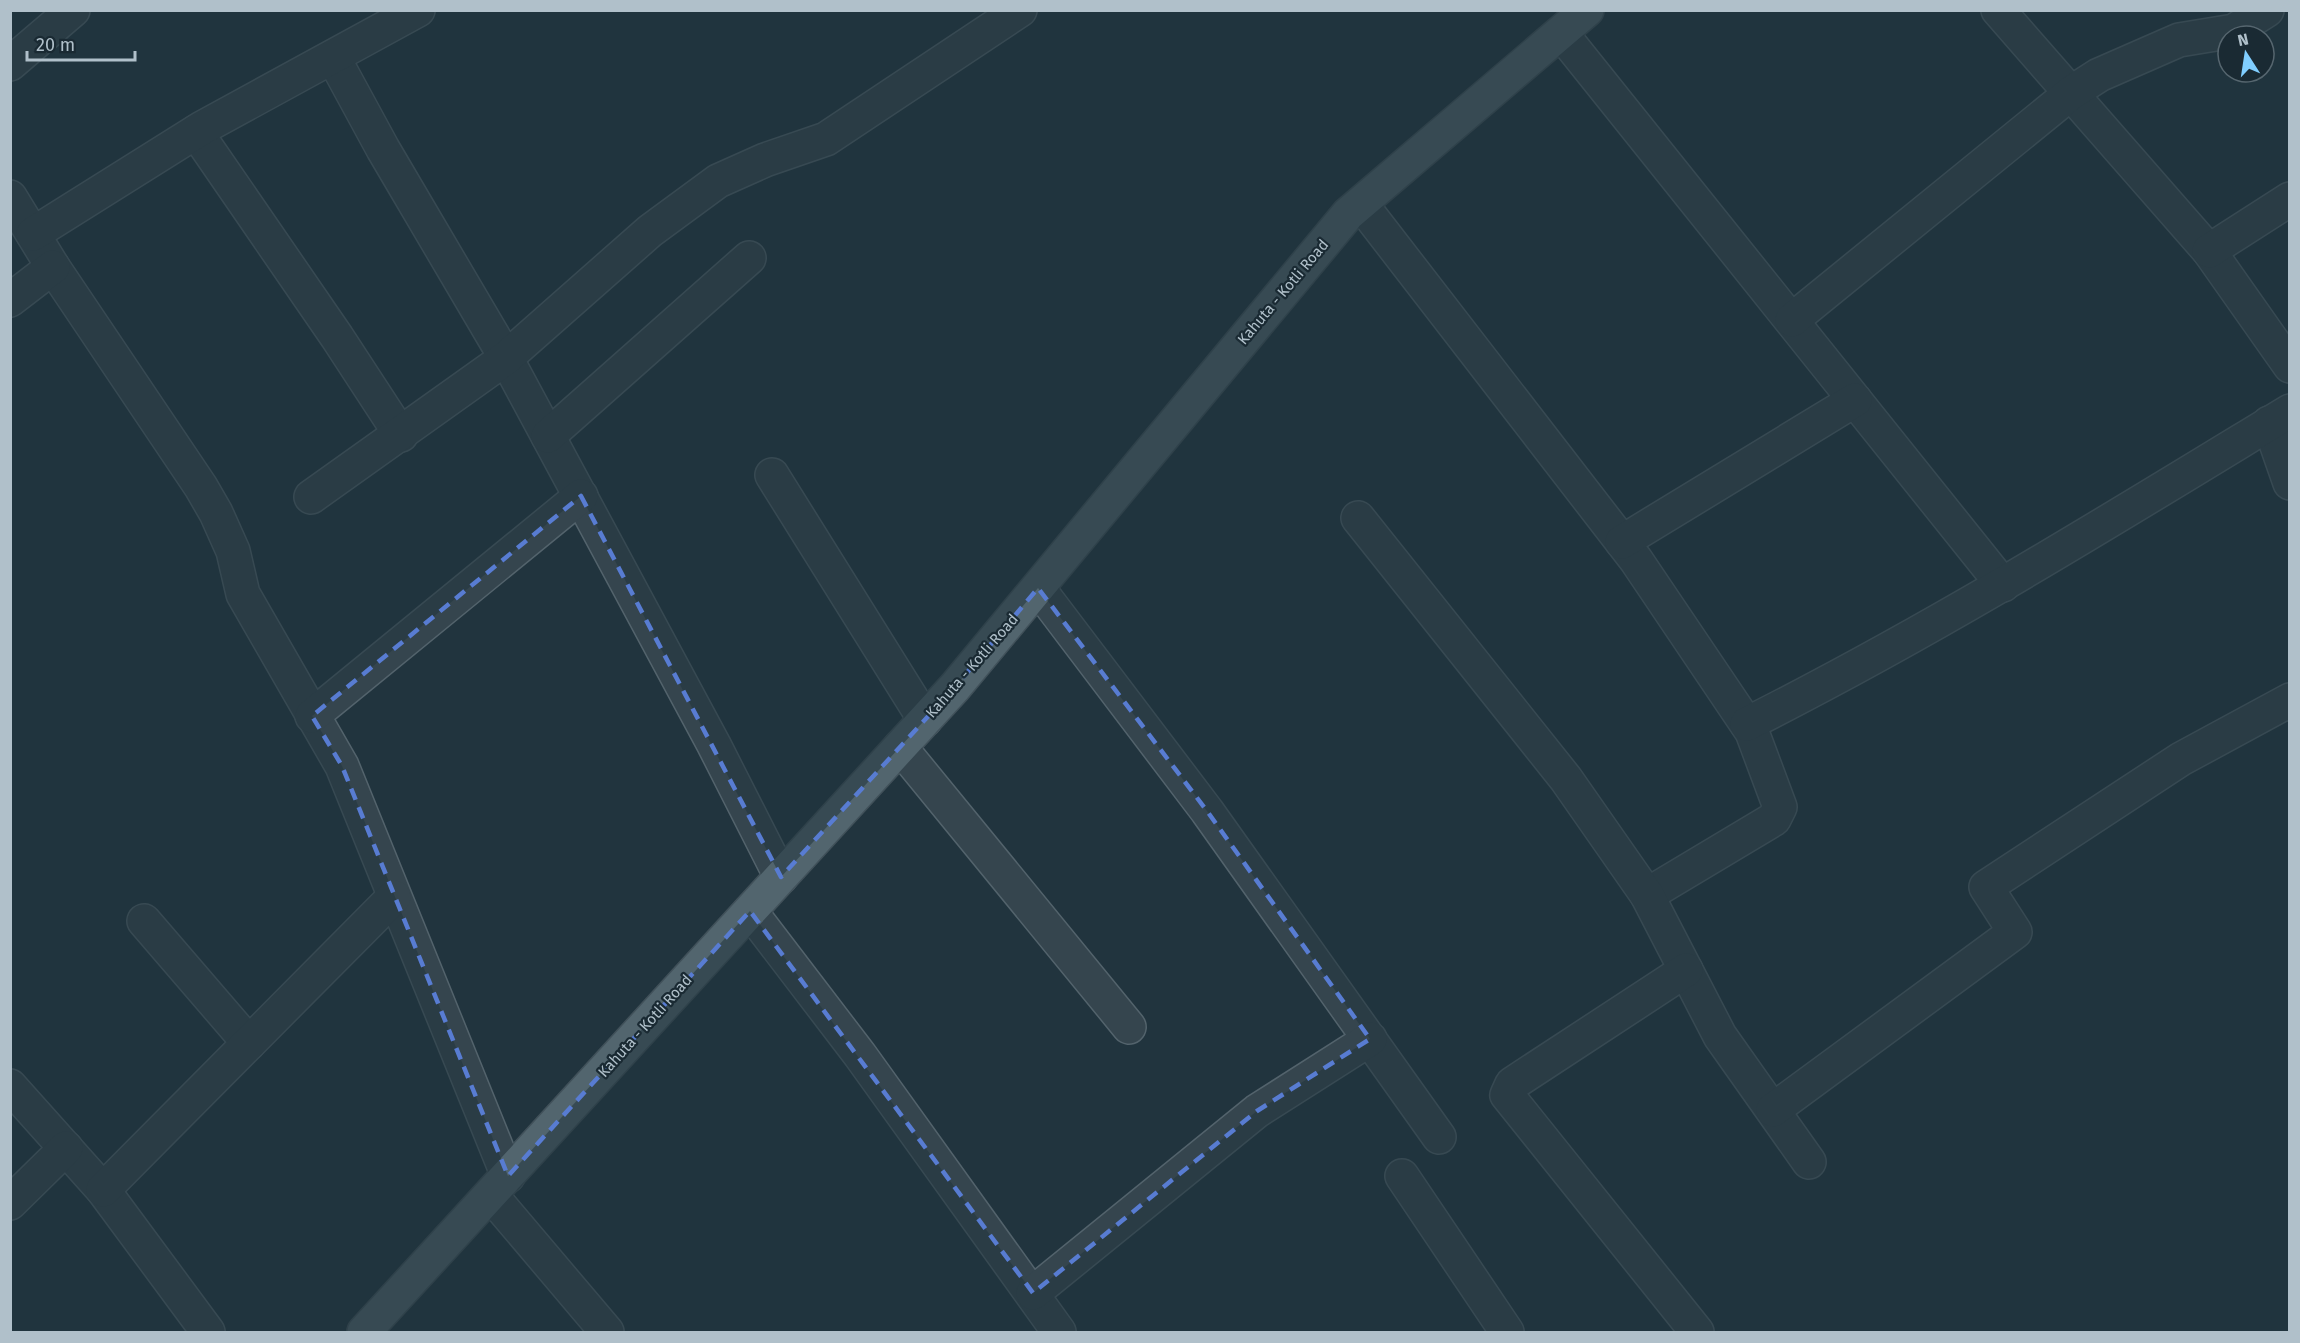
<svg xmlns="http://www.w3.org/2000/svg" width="2300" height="1343" font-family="'Fira Sans',sans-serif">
<rect width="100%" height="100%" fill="#21343e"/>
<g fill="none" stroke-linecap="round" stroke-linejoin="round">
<defs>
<g id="minor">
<polyline points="1998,10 2209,251 2290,366"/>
<polyline points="1561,33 2003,585"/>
<polyline points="333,57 383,149 506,358 714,745 781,877"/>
<polyline points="10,64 73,10"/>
<polyline points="196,132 337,337 401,435"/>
<polyline points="10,197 53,267 201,487 216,513 233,551 243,594 342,766 508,1176"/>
<polyline points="1361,204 1636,560 1752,732 1780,807 1774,819 1647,895"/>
<polyline points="33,234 202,128 418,10"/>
<polyline points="2209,251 2290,199"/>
<polyline points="10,300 53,267"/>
<polyline points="1792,320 2071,93 2099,75 2179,40 2234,31 2267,10"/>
<polyline points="2269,423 2290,483"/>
<polyline points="548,436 749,258"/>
<polyline points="772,475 925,720"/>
<polyline points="311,497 506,358 650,231 718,181 765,160 826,139 1020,10"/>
<polyline points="1358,518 1566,779 1647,895 1720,1036 1809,1162"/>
<polyline points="1622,542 1855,400"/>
<polyline points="1038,588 1207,811 1439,1137"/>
<polyline points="312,716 581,496"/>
<path d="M 1747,724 C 1934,630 2111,520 2290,411"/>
<polyline points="900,747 1129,1027"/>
<polyline points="750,911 860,1055 1059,1332"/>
<polyline points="144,921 249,1043"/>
<polyline points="1686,970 1512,1084 1507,1095 1697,1332"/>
<polyline points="10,1086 103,1190 208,1332"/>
<polyline points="1773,1110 2015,932 1986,887 2181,759 2290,700"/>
<polyline points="1402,1176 1507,1332"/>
<polyline points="103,1190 394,897"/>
<polyline points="491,1195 607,1332"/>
<polyline points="10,1203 66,1148"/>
<polyline points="1033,1293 1257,1111 1370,1039"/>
</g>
<polyline id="major" points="364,1332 955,687 1348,214 1587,10"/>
</defs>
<use href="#minor" stroke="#53636c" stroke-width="36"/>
<use href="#major" stroke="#41515a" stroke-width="36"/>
<use href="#minor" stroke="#35454e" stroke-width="33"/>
<use href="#major" stroke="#52656e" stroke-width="33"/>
</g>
<path d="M0 0H2300V1343H0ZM 581,496 L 781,877 L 955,687 L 1038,588 L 1207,811 L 1370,1039 L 1257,1111 L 1033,1293 L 750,911 L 508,1176 L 342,766 L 312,716 Z" fill="#21343e" fill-opacity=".55" fill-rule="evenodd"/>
<path fill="none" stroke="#587cd2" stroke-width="4.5" stroke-dasharray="12 8" stroke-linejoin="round" d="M 581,496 L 781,877 L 955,687 L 1038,588 L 1207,811 L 1370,1039 L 1257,1111 L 1033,1293 L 750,911 L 508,1176 L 342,766 L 312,716 Z"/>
<g text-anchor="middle" stroke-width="4.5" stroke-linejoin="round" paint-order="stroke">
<g font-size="15" fill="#b0c0ca" stroke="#1a2a33">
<text transform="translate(1283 292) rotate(-50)" y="5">Kahuta - Kotli Road</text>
<text transform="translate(972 666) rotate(-49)" y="5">Kahuta - Kotli Road</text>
<text transform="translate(645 1026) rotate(-48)" y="5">Kahuta - Kotli Road</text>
</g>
</g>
<rect width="2300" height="1343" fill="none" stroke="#b0c0ca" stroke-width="24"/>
<g transform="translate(2246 54) rotate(348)"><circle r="28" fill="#1a2a33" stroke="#56666f" stroke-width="1.5"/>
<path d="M0-4.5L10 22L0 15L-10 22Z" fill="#80ceff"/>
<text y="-9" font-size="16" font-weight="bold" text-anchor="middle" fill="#b0c0ca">N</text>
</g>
<path d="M27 51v9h108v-9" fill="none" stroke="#b0c0ca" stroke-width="3"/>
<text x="36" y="51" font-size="18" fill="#b0c0ca" stroke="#1a2a33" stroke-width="4.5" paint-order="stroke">20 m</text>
</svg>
